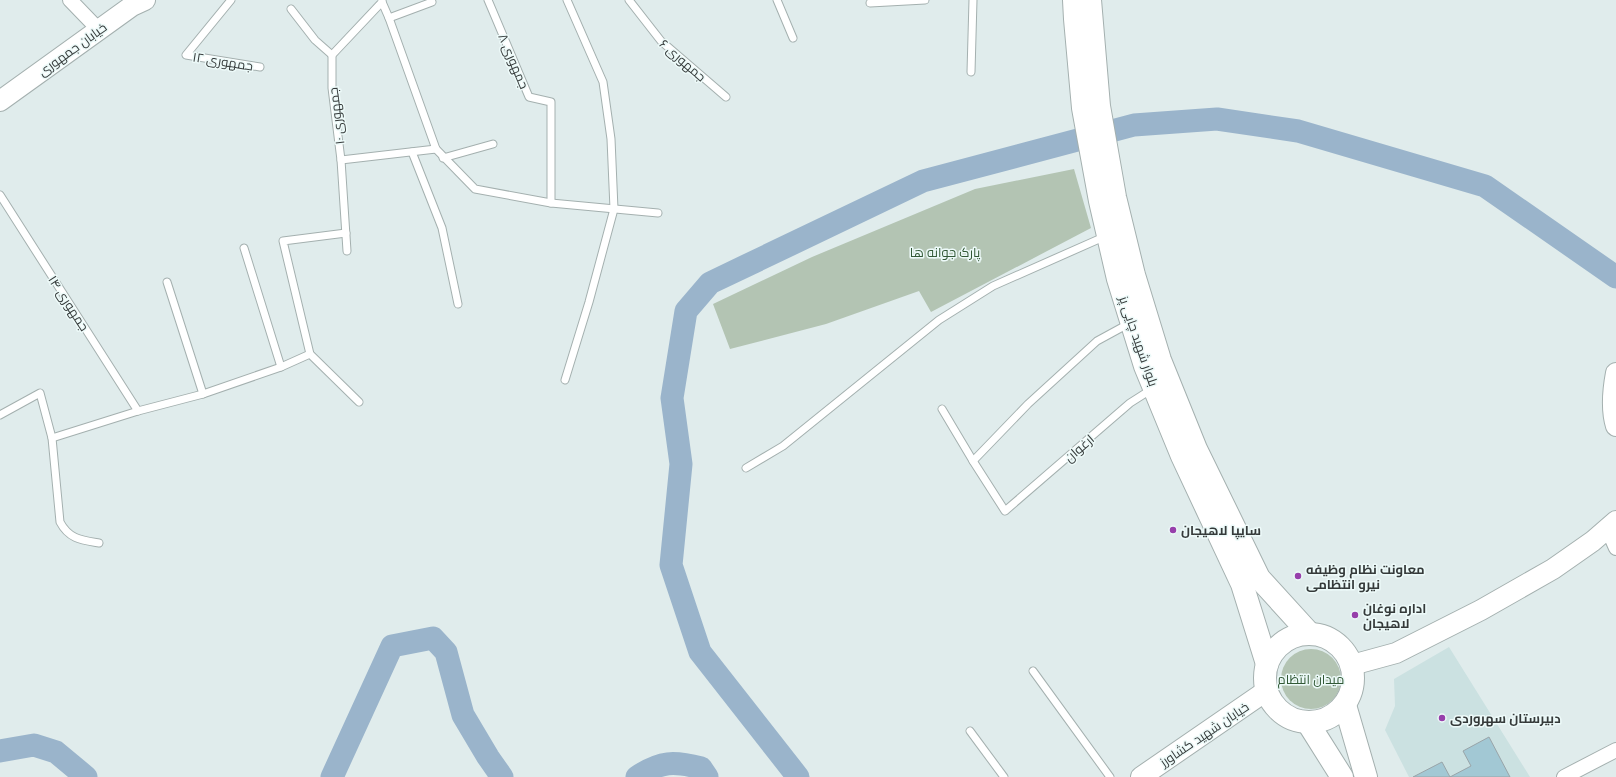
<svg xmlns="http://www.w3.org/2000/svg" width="1616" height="777" font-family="Overpass,Cairo,sans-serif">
<rect width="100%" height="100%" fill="#e0ecec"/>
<polygon fill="#cbe1e1" points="1449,647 1530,777 1409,777 1385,730 1395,706 1394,679"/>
<g fill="#b3c4b3">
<polygon points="1074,169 1091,228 931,312 919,291 826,324 730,349 713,304 812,257 975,189"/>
<circle cx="1311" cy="679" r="30"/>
</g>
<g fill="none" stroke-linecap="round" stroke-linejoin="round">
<g stroke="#9ab4cb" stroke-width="23">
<polyline points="0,751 34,745 56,752 86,777"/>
<polyline points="332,777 392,646 433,638 446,652 463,715 488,757 502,777"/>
<path d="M 637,777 C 661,761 674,761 701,768 L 707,777"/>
<polyline points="798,777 700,652 671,565 681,464 672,398 686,311 710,283 923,181 1134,125 1217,119 1298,131 1485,186 1616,277"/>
</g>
</g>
<g fill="#a2c8d4" stroke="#99a4a8">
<polygon points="1489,737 1510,777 1450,777 1471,766 1463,751"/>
<polygon points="1442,762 1450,777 1413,777"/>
</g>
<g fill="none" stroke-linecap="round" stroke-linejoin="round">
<defs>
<g id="service">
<polyline points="231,0 186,55 260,67"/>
<polyline points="488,0 529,97 551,102 551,203"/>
<polyline points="629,0 661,41 726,97"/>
<polyline points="777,0 793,38"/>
<polyline points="382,2 389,18 436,149 475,189 551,203 658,213"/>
<polyline points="870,3 925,0"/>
<polyline points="291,9 315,40 332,55"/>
<polyline points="389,18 432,2"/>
<polyline points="971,72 973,0"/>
<polyline points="412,152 442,228 458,304"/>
<polyline points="443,158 493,144"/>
<polyline points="341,160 436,149"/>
<polyline points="0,195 138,411"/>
<polyline points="346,233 283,241 310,354 359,402"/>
<polyline points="244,248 281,367"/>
<polyline points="347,251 341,160 332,88 332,55 382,2 382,0"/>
<polyline points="167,282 203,394"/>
<polyline points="565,380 589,302 614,209 611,139 603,82 567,0"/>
<polyline points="942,409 973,461 1005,511 1130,403 1152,389"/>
<path d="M 0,415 L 40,393 L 52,438 L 60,522 C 69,539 81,540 99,543"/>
<polyline points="52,438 138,411 203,394 281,367 310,354"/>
<polyline points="973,461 1028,404 1097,341 1130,323"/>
<polyline points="746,468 783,446 939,320 993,286 1106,236"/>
<polyline points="1033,671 1110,777"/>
<polyline points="970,731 1004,777"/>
</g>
<g id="minor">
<polyline points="70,0 99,30"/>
<polyline points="1608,530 1616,548"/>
<polyline points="1564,777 1616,750"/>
</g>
<g id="secondary">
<polyline points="0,101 132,6 145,0"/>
<path d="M 1616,373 C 1613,389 1611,410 1616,426"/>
<polyline points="1352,665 1396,653 1481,610 1553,569 1593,541 1616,521"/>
<polyline points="1141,777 1266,691"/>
</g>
<g id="primary">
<polyline points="1074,0 1075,19 1083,108 1100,201 1118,279 1145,366 1182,456 1242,584 1267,664"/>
<polyline points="1090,0 1099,106 1115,197 1134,275 1160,360 1196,449 1259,578 1310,634"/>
<circle cx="1309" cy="678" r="44"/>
<polyline points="1345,705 1366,777"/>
<polyline points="1308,723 1342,777"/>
</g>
</defs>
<use href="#service" stroke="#a4b0af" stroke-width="9"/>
<use href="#minor" stroke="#a4b0af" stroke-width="16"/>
<use href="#secondary" stroke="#a4b0af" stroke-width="22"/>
<use href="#primary" stroke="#a4b0af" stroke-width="24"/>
<use href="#service" stroke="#fff" stroke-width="7"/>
<use href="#minor" stroke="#fff" stroke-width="14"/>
<use href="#secondary" stroke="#fff" stroke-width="20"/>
<use href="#primary" stroke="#fff" stroke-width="22"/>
</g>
<g fill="#973fab" stroke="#edfaf9" stroke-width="1.5">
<circle cx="1173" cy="530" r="4"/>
<circle cx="1298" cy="576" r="4"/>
<circle cx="1355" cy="615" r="4"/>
<circle cx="1442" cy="718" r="4"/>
</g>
<g text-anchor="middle" stroke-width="3" stroke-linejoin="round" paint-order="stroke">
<g font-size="13" fill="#353a3a" stroke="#edfaf9">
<text transform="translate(72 49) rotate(-36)" y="5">خیابان جمهوری</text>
<text transform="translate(683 60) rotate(41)" y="5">جمهوری ۶</text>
<text transform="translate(223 61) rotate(9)" y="5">جمهوری ۱۲</text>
<text transform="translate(514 61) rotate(67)" y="5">جمهوری ۸</text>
<text transform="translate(336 116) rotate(-97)" y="5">جمهوری ۱۰</text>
<text transform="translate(69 303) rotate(57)" y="5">جمهوری ۱۴</text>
<text transform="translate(1139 341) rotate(71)" y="5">بلوار شهید چایی پز</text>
<text transform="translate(1079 448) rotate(-41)" y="5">ارغوان</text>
<text transform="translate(1204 734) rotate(-34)" y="5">خیابان شهید کشاورز</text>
</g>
<g font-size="13" fill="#315835" stroke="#edfaf9">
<text x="945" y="257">پارک جوانه ها</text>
<text x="1311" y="684">میدان انتظام</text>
</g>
<g font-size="13" font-weight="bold" fill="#353a3a" stroke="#edfaf9" text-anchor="start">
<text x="1181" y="535">سایپا لاهیجان</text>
<text x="1306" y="574">معاونت نظام وظیفه<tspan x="1306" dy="15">نیرو انتظامی</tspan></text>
<text x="1363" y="613">اداره نوغان<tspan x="1363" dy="15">لاهیجان</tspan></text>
<text x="1450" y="723">دبیرستان سهروردی</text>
</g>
</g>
</svg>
